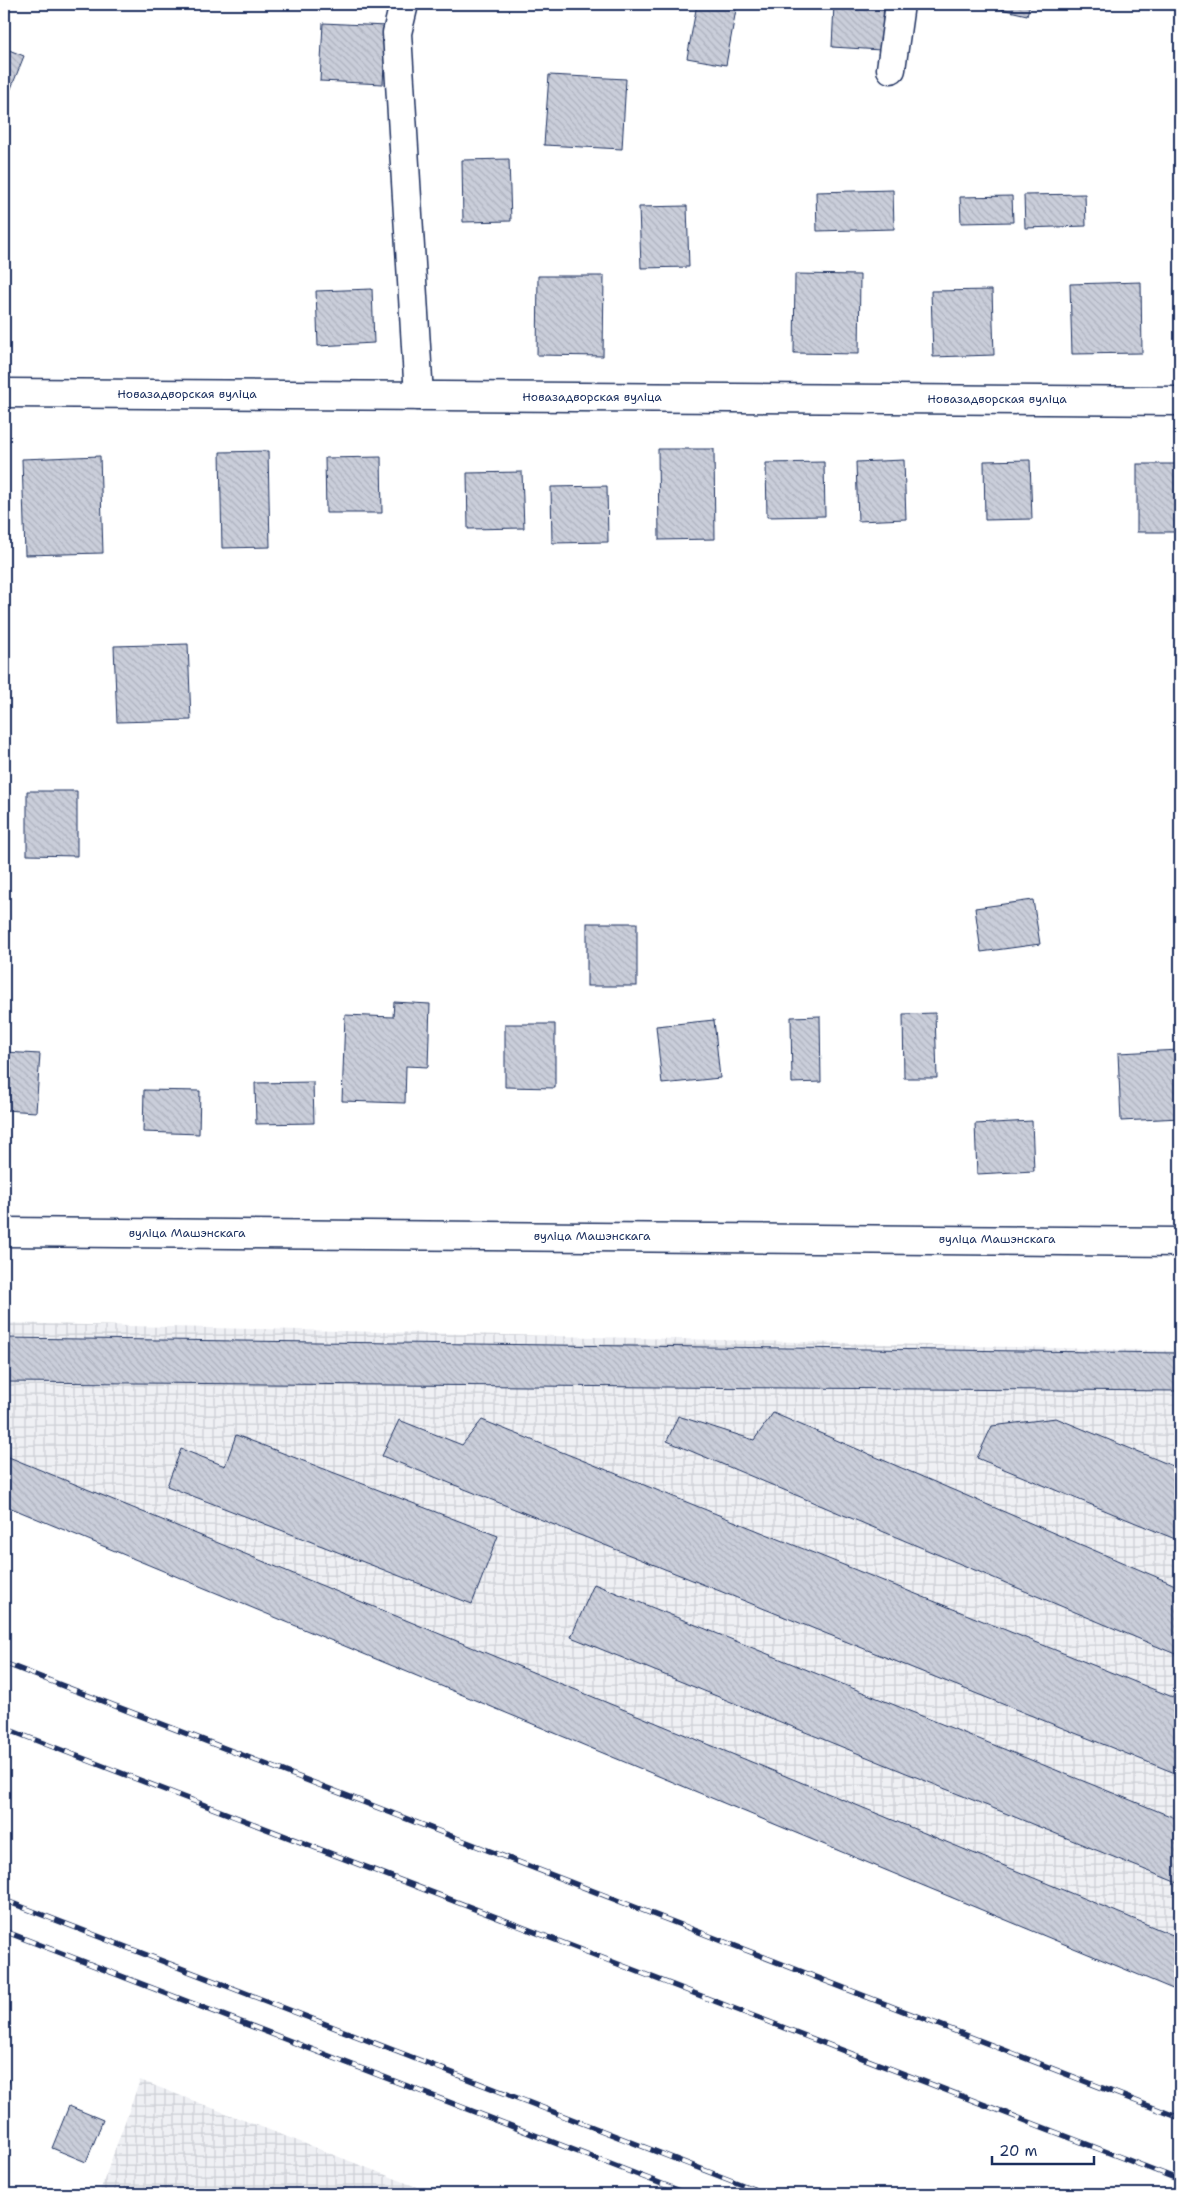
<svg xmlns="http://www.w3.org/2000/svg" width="1184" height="2198" font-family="'Shantell Sans',sans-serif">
<defs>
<pattern id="industrial-grid" width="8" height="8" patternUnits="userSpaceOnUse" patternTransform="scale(1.25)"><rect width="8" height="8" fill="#eff0f4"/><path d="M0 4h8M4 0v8" fill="none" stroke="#ccced4"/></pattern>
<pattern id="building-back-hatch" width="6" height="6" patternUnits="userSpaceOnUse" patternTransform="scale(1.25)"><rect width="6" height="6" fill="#caceda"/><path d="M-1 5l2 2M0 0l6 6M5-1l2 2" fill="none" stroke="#adb1be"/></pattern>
</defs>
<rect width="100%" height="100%" fill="#fff"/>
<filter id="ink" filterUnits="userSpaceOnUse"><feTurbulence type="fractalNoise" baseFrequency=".02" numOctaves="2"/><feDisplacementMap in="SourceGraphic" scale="10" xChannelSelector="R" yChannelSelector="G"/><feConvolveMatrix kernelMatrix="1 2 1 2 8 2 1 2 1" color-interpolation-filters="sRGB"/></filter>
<g filter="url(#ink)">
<g fill="url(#industrial-grid)">
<polygon points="4,1323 1180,1351 1180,1992 4,1505"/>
<polygon points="140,2080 435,2194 99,2194"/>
</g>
<g fill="url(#building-back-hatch)" stroke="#1b2f5e">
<polygon points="697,4 737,4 726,65 687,58"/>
<polygon points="834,4 884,4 881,50 832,47"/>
<polygon points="979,4 1030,4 1027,15"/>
<polygon points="1147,4 1167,4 1166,8"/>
<polygon points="323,23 386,26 383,84 320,81"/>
<polygon points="4,48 24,56 4,106"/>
<polygon points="549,75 626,79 622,149 544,145"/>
<polygon points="509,159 511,221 463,222 462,160"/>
<polygon points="893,190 894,229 817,231 816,192"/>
<polygon points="1085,194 1086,226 1025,228 1024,195"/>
<polygon points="1012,196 1013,222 961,223 960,197"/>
<polygon points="687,206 689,267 641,268 639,207"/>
<polygon points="795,274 860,275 859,354 794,353"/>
<polygon points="538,276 604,276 603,356 537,355"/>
<polygon points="1141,282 1142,353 1072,354 1070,284"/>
<polygon points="372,289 374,343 318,346 316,291"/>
<polygon points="992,290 994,355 933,357 931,291"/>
<polygon points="658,449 714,449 715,539 659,540"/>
<polygon points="268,451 270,547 222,548 220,452"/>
<polygon points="100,456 103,553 25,555 22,459"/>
<polygon points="381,457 382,513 326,513 325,458"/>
<polygon points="904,460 906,519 858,521 856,462"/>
<polygon points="1030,460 1032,519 985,520 984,461"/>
<polygon points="824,462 825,516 767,517 766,463"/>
<rect x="1137" y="464" width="43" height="68"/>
<polygon points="522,472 524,528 468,529 467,473"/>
<polygon points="607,486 608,542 552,543 551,487"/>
<polygon points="188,644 191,720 117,722 114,646"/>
<polygon points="27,791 77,791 77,856 27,855"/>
<polygon points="1033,900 1040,944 981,952 975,908"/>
<rect x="587" y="923" width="50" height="63"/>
<polygon points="394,1002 430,1004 428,1067 406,1066 405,1103 342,1101 345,1015 393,1017"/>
<polygon points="935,1013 937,1078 904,1078 903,1014"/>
<polygon points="820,1016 821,1082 792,1083 791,1017"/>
<polygon points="714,1020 720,1078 662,1084 656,1026"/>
<polygon points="505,1024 555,1024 555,1088 505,1087"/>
<polygon points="1180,1050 1180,1118 1121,1121 1118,1053"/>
<polygon points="4,1052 40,1054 36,1112 4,1110"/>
<polygon points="313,1082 314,1123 256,1124 255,1083"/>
<polygon points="144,1090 200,1091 199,1134 143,1132"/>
<polygon points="1032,1121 1034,1171 977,1174 975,1124"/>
<polygon points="4,1338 1180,1353 1180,1391 4,1382"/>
<polygon points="773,1413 1180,1587 1180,1656 667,1441 678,1416 754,1440"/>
<polygon points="1056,1418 1180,1469 1180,1541 977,1458 992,1426"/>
<polygon points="399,1420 462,1445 482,1420 1180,1700 1180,1775 382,1456"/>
<polygon points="236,1435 498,1536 472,1604 167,1486 181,1449 225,1466"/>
<polygon points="4,1455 1180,1938 1180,1992 4,1505"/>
<polygon points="594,1584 1180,1820 1180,1884 571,1637"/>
<polygon points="4,2078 10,2080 4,2097"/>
<polygon points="69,2106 103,2120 86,2162 52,2148"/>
</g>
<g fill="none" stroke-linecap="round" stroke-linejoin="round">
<defs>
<g id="minor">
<polyline points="404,4 397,33 419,396"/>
<polyline points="891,69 900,4"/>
<polyline points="4,393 1180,401"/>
</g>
<polyline id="major" points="4,1232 1180,1242"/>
</defs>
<use href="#minor" stroke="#1b2f5e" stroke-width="31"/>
<use href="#major" stroke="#1b2f5e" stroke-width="31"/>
<use href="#minor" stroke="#fff" stroke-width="28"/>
<use href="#major" stroke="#fff" stroke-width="28"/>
<defs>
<g id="rail">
<polyline points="4,1663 1180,2118"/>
<polyline points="4,1728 1180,2180"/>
<polyline points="4,1900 766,2194"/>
<polyline points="4,1931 688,2194"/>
</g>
</defs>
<use href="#rail" stroke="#1b2f5e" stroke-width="5.5"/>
<use href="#rail" stroke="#fff" stroke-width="4" stroke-dasharray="11" stroke-linecap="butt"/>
</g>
</g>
<g text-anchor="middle" stroke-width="4.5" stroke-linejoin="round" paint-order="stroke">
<g font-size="12" fill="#1b2f5e" stroke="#fff">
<text x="187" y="398">Новазадворская вуліца</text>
<text x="592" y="401">Новазадворская вуліца</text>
<text x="997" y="403">Новазадворская вуліца</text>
<text x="187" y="1237">вуліца Машэнскага</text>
<text x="592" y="1240">вуліца Машэнскага</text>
<text x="997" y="1243">вуліца Машэнскага</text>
</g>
</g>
<rect width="1184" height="2198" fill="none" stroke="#fff" stroke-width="20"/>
<rect x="10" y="10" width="1164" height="2178" fill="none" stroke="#1b2f5e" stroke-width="2" filter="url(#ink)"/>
<path d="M992 2156v8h102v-8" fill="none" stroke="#1b2f5e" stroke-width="2.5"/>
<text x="999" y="2156" font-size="15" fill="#1b2f5e" stroke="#ffffff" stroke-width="4" paint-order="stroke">20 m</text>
</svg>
